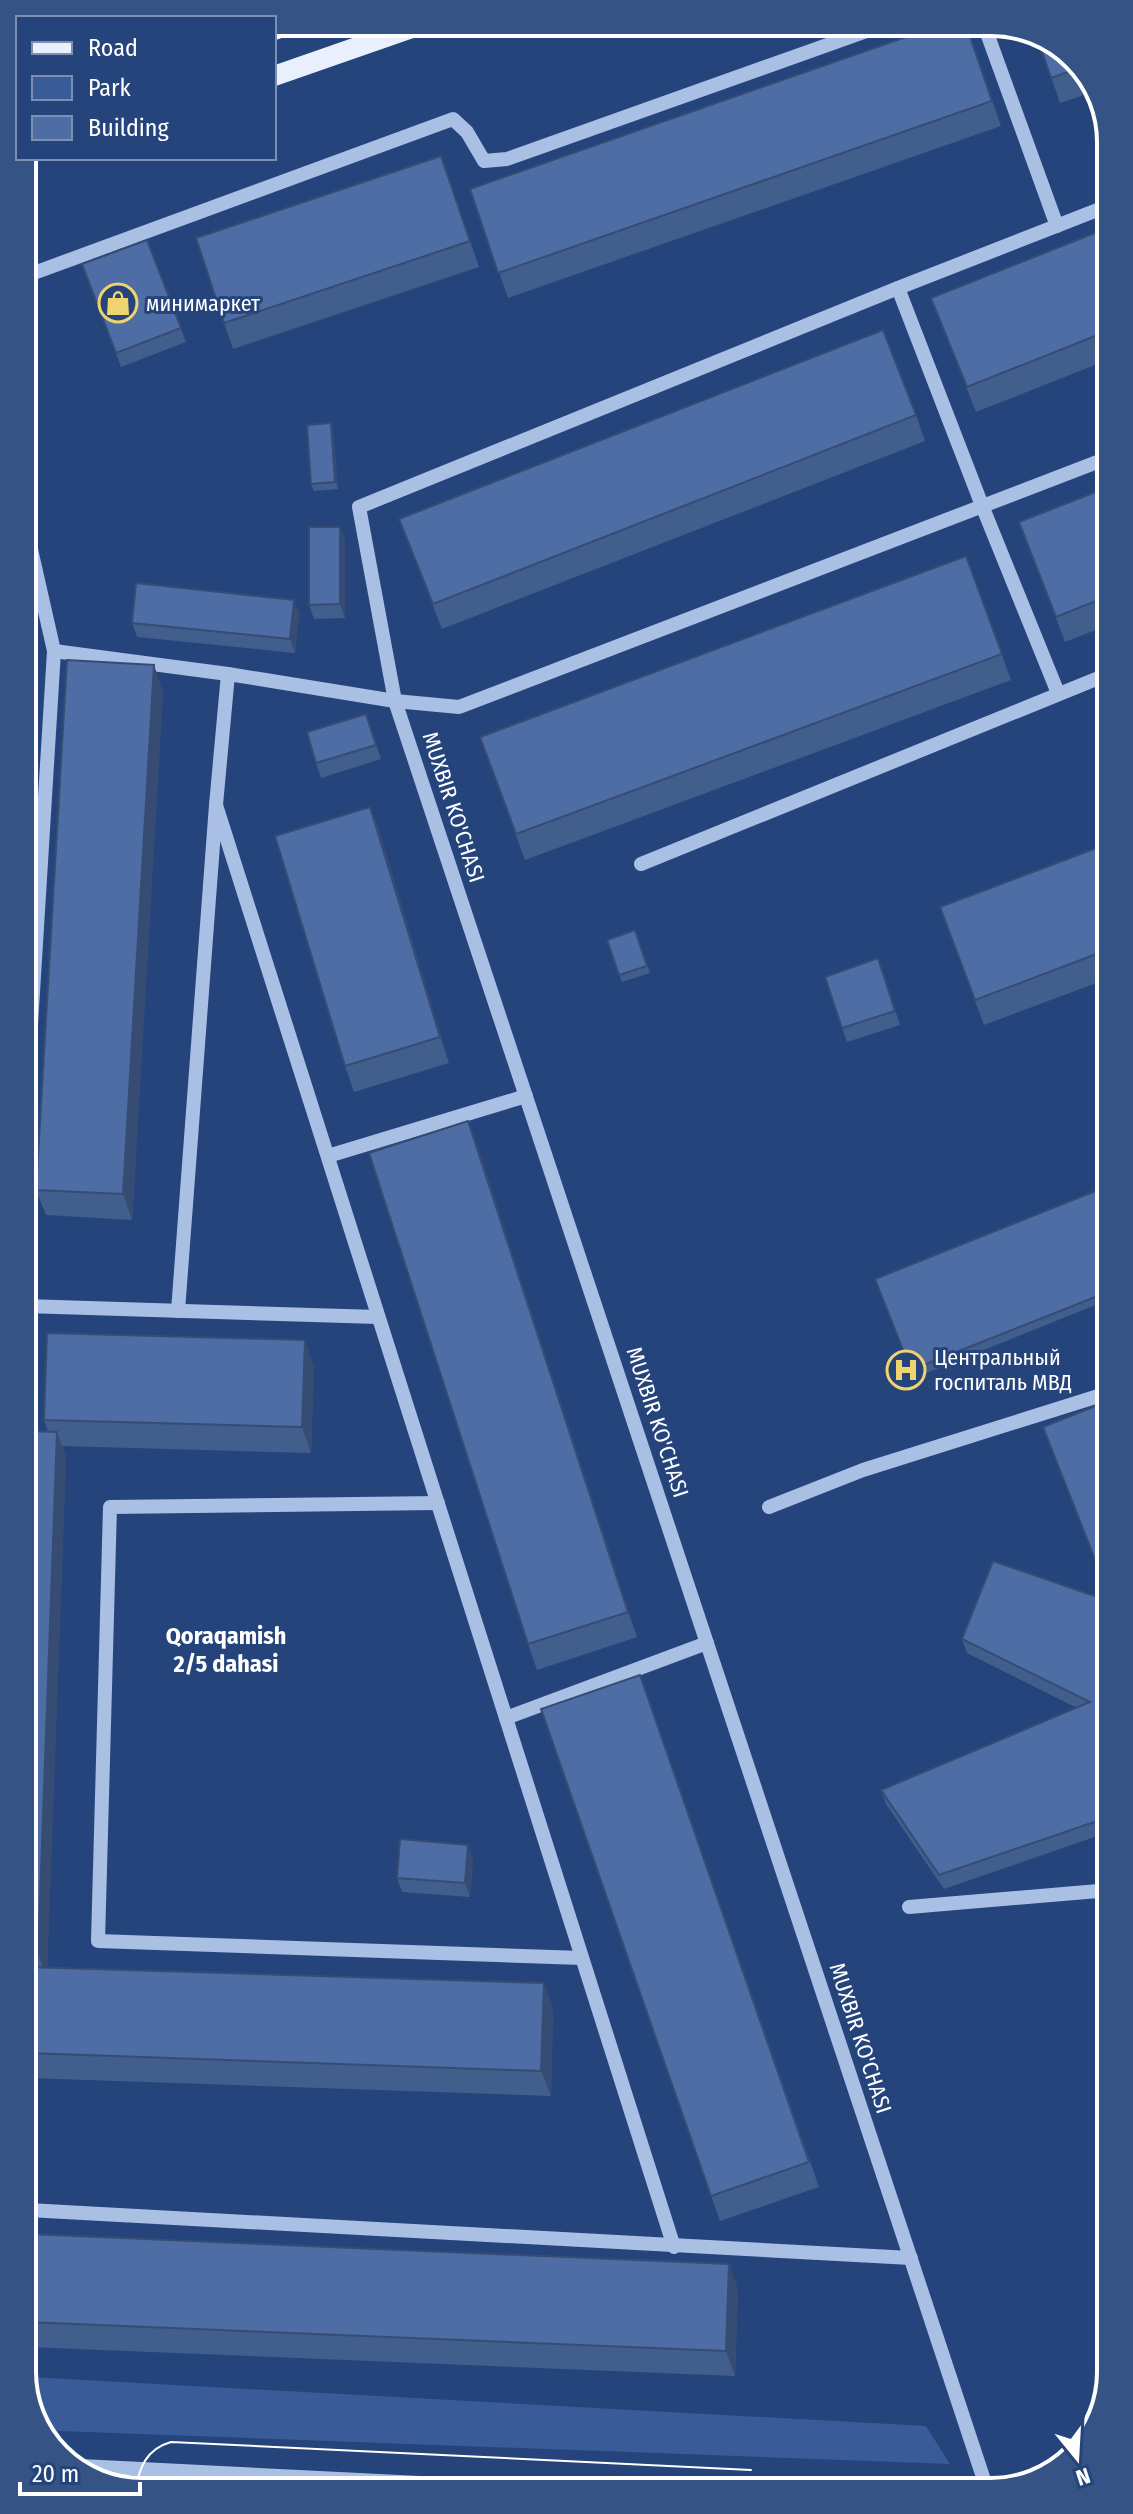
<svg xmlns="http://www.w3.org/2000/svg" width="1133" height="2514" font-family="'Fira Sans Condensed',sans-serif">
<rect width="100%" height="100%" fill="#25447b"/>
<polygon fill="#395c99" points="28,2377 926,2426 950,2464 60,2431 45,2434 29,2411"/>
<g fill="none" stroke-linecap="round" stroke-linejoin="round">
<g stroke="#a9bfe4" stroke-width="14">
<polyline points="983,22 1057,226"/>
<polyline points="23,277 453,119 467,132 484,161 507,159 892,22"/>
<polyline points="898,288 983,508 1058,693"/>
<polyline points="23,514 54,651 25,1122"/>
<polyline points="54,651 228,674 395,701 459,707 1105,459"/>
<polyline points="216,805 674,2247"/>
<polyline points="641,864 1106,675"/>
<polyline points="328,1156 526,1096"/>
<polyline points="25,1306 378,1317"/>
<polyline points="178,1311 216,805 228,674"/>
<polyline points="438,1503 110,1507 98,1941 582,1958"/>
<polyline points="769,1507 863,1470 1108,1393"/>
<polyline points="506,1718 707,1643"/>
<polyline points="909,1907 1110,1890"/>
<polyline points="28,2210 911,2258"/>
<polyline points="72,2468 81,2466 538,2489"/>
<polyline points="986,2486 395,701 359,507 898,288 1105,207"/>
</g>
<g stroke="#e9effc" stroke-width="20">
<polyline points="274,30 296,22"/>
<polyline points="274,76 429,22"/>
</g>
<path stroke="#fff" stroke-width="2" d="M 135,2492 C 139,2468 146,2449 171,2442 L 751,2470"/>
</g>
<g fill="#425e8d">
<polygon points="965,22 1001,126 508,298 470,189"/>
<polygon points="1037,36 1064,47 1096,91 1060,103"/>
<polygon points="441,156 479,267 233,349 224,323"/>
<polygon points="1105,229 1105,361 976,412 931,298"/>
<polygon points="147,240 186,342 121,367 82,264"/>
<polygon points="916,415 925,441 442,629 399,519"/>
<polygon points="331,423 333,430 338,489 314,491 311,484"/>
<polygon points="1106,488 1106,626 1065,642 1019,522"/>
<polygon points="340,527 345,541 345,618 314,619 309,605"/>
<polygon points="966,556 1011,680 525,860 480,737"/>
<polygon points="294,600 299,614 295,653 137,637 132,623"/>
<polygon points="163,691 132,1220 46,1215 36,1190"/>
<polygon points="366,714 381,759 321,778 316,763"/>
<polygon points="370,807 380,833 449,1063 354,1092 345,1066"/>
<polygon points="1107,844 1107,979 984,1025 940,907"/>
<polygon points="635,930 650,973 622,982 607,940"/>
<polygon points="883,972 900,1025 847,1042 842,1028"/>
<polygon points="468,1121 637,1637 537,1670 528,1644"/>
<polygon points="1108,1186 1108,1300 914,1378 875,1279"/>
<polygon points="314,1366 311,1453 62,1446 66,1457 47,1968 544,1983 553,2009 551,2096 28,2078 26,1431 48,1432 44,1420"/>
<polygon points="1109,1601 1109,1832 944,1889 886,1804 881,1790 1077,1708 967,1653 962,1639"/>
<polygon points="640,1675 819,2187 720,2221 541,1709"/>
<polygon points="473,1859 470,1897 402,1892 397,1878"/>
<polygon points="28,2234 738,2289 735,2376 28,2347"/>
</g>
<g fill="#364c73">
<polygon points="331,423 333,430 338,489 335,482"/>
<polygon points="340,527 345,541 345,618 340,604"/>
<polygon points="294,600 299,614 295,653 290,639"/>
<polygon points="154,665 163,691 132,1220 123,1194"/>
<polygon points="370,807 380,833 449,1063 440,1037"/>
<polygon points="468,1121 478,1146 637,1637 628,1612"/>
<polygon points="305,1340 314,1366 311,1453 302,1427"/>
<polygon points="57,1432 66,1457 47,1979 38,1954"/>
<polygon points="468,1845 473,1859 470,1897 465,1883"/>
<polygon points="544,1983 553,2009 551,2096 541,2071"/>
<polygon points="729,2264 738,2289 735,2376 726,2351"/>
</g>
<g fill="#4d6da4" stroke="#364c73" stroke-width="2">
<polygon points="949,22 965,22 992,101 498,273 470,189"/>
<polygon points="1037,36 1064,47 1079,68 1051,78"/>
<polygon points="441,156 470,241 224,323 196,238"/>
<polygon points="1105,229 1105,332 967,387 931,298"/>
<polygon points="147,240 181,328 116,353 82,264"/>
<polygon points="883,330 916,415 433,604 399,519"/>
<polygon points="331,423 335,482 311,484 307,425"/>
<polygon points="1106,488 1106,597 1056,617 1019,522"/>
<polygon points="309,527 340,527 340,604 309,605"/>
<polygon points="966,556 1002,654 516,834 480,737"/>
<polygon points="136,583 294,600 290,639 132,623"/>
<polygon points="67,660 154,665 123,1194 36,1190"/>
<polygon points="366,714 376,745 316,763 307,732"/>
<polygon points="370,807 440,1037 345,1066 275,836"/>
<polygon points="1107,844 1107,950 975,1000 940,907"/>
<polygon points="635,930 647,966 619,975 607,940"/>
<polygon points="878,958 895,1011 842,1028 825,977"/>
<polygon points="468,1121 628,1612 528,1644 369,1153"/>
<polygon points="1108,1186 1108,1292 911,1370 875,1279"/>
<polygon points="47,1333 305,1340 302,1427 44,1420"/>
<polygon points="1108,1401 1109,1595 1043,1427"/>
<polygon points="26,1431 57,1432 38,1954 27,1953"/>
<polygon points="993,1561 1109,1601 1109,1817 939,1875 881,1790 1090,1702 962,1639"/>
<polygon points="640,1675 809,2162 711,2196 541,1709"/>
<polygon points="400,1839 468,1845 465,1883 397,1878"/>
<polygon points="27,1967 544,1983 541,2071 28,2053"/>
<polygon points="28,2234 729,2264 726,2351 28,2322"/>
</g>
<defs>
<symbol id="shop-ring" viewBox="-11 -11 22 22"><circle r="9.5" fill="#25447b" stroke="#eed36e" stroke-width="1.5"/><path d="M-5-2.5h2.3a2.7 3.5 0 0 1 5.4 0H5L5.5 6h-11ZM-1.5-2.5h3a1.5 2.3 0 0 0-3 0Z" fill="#eed36e"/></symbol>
<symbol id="hospital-ring" viewBox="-11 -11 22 22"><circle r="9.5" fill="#25447b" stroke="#eed36e" stroke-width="1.5"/><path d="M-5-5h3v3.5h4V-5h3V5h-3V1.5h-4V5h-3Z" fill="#eed36e"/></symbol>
</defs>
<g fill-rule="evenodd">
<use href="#shop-ring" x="96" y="281" width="44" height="44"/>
<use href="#hospital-ring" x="884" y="1348" width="44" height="44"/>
</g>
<g text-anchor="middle" stroke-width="6" stroke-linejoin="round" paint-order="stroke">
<g font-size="22" fill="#fff" stroke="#25447b" text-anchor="start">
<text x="146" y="311">минимаркет</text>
<text x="934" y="1365">Центральный<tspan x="934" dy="25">госпиталь МВД</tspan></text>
</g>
<g font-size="22" fill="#fff" stroke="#25447b">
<text transform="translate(454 807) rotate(72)" y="8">MUXBIR KO'CHASI</text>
<text transform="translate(658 1422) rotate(72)" y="8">MUXBIR KO'CHASI</text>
<text transform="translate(861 2038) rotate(72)" y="8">MUXBIR KO'CHASI</text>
</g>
<g font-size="24" font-weight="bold" fill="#fff" stroke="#25447b">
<text x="226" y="1644">Qoraqamish<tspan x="226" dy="28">2/5 dahasi</tspan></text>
</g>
</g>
<path d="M0 0H1133V2514H0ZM142 36H991A106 106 0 0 1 1097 142V2372A106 106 0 0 1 991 2478H142A106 106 0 0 1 36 2372V142A106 106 0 0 1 142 36Z" fill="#365386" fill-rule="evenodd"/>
<path fill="none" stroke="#fff" stroke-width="4" d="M142 36H991A106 106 0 0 1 1097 142V2372A106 106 0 0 1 991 2478H142A106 106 0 0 1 36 2372V142A106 106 0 0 1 142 36Z"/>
<rect x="16" y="16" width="260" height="144" fill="#25447b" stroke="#7c8fb0" stroke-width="2"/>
<rect x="32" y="42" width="40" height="12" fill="#e9effc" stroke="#7c8fb0" stroke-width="2"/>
<text x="88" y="56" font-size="24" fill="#ffffff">Road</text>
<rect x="32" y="76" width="40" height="24" fill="#395c99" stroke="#7c8fb0" stroke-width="2"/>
<text x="88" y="96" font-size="24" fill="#ffffff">Park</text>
<rect x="32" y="116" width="40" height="24" fill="#4d6da4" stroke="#7c8fb0" stroke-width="2"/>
<text x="88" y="136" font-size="24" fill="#ffffff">Building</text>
<g transform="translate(1077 2458) rotate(162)" stroke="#25447b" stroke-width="6" paint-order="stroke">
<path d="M0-6L14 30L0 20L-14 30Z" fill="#ffffff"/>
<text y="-12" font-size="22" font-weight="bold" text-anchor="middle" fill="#ffffff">N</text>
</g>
<path d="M20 2482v12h120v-12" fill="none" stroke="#ffffff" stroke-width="4"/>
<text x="32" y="2482" font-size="24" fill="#ffffff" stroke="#25447b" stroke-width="6" paint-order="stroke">20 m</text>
</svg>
